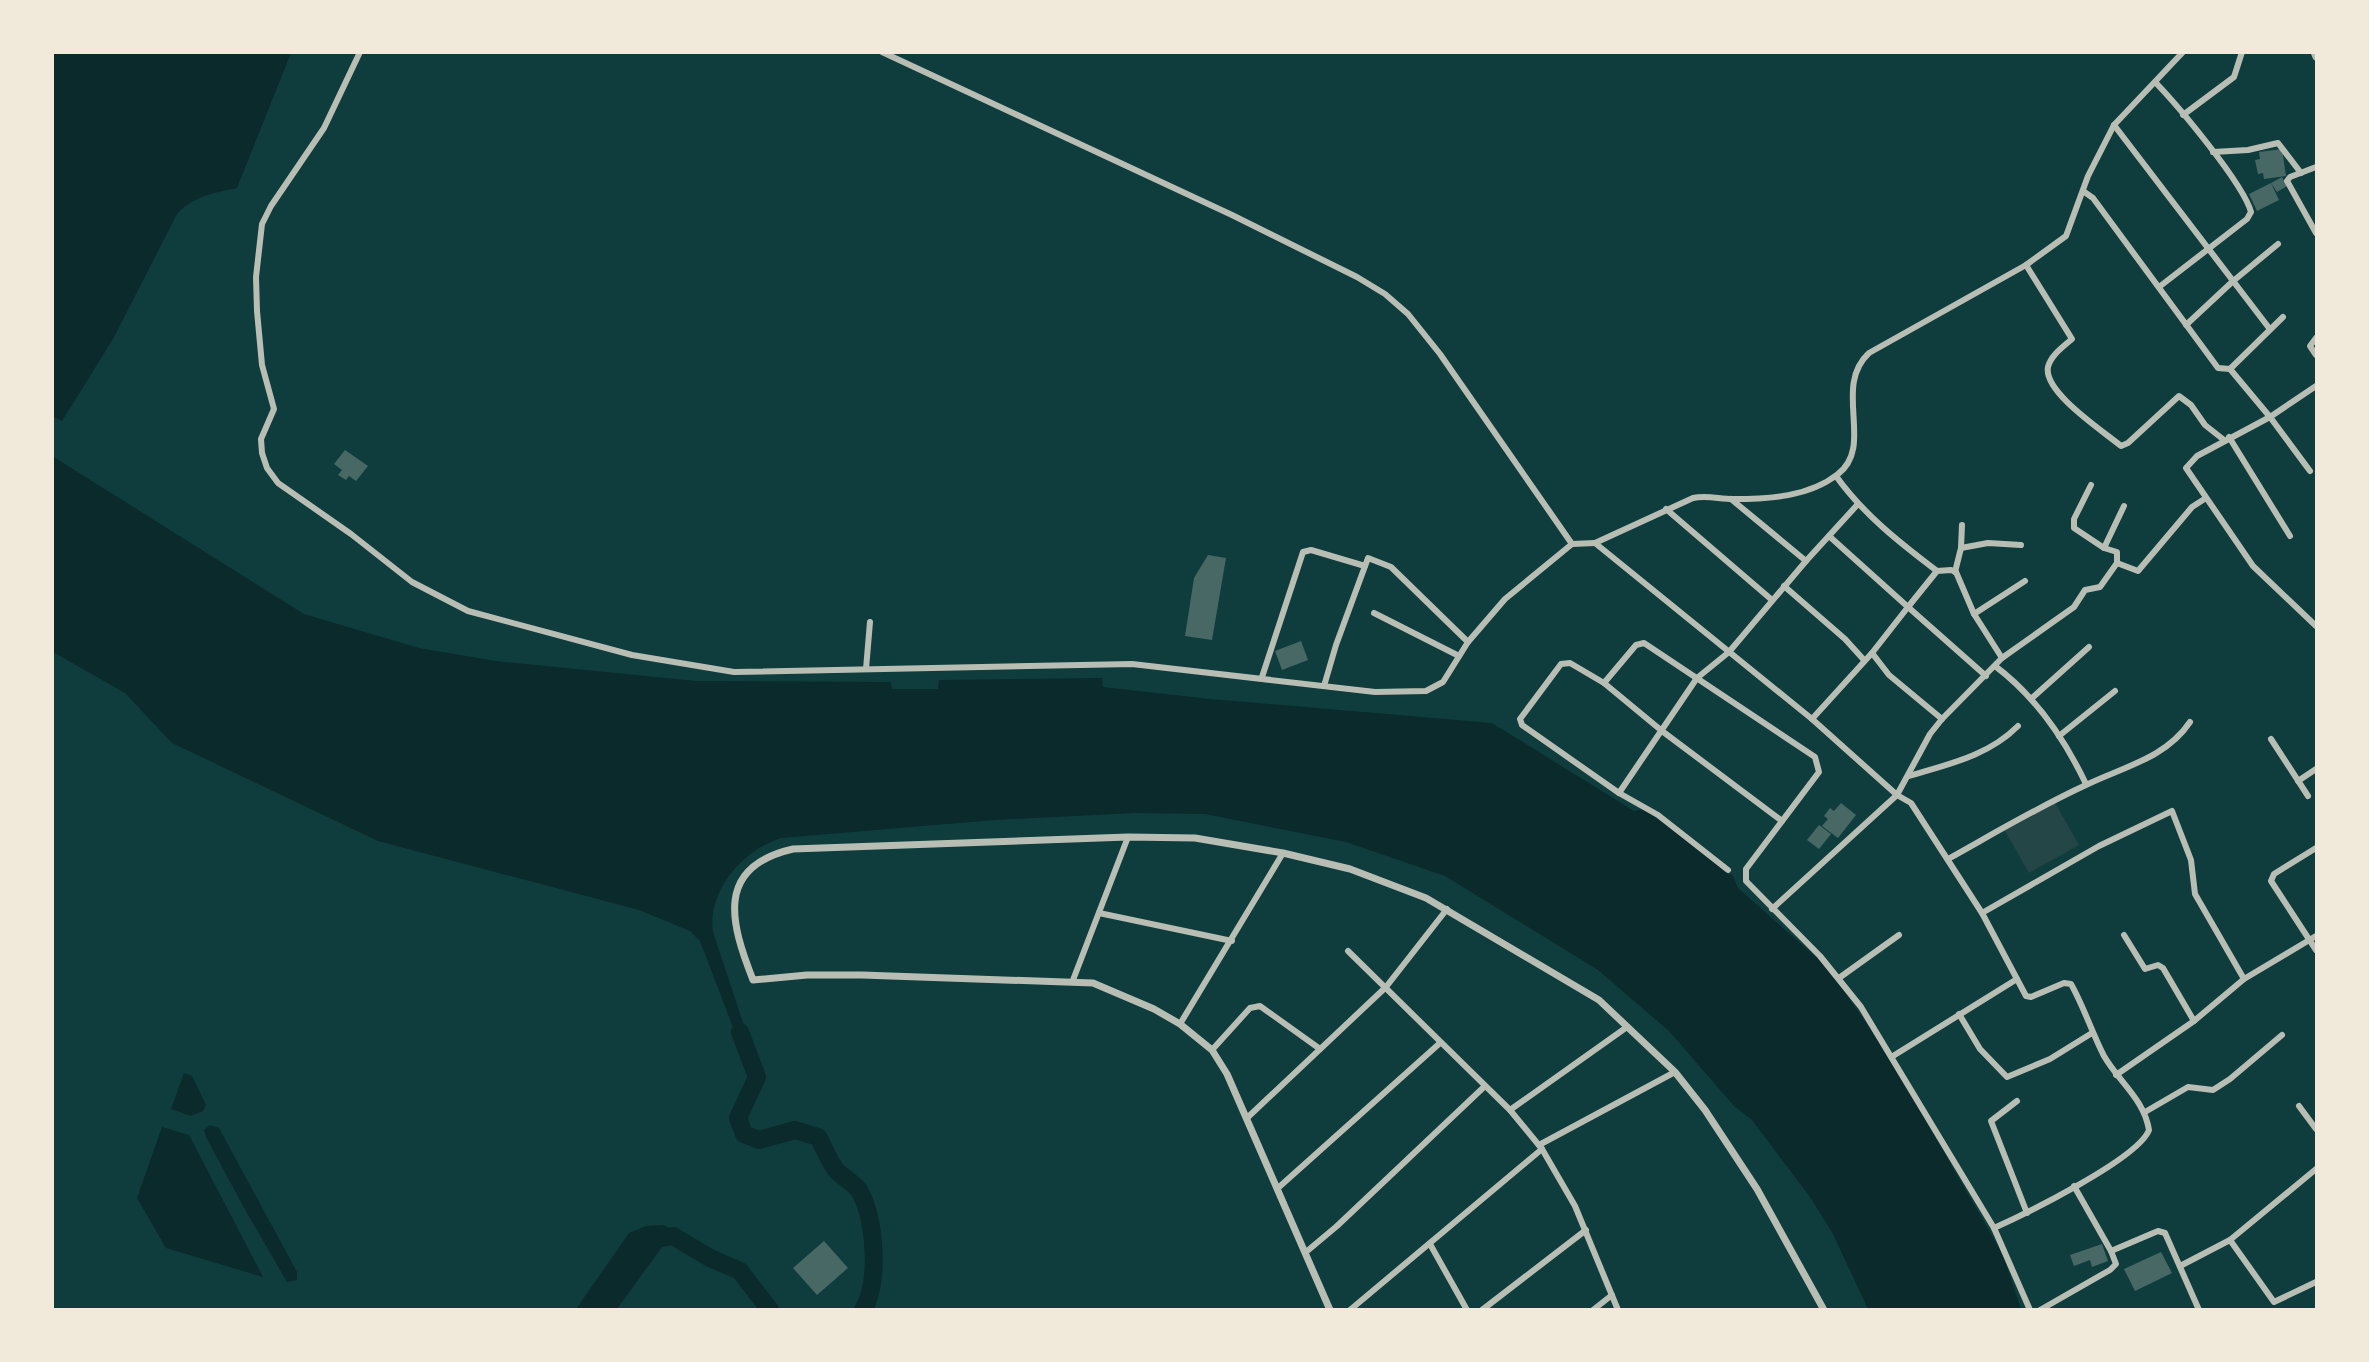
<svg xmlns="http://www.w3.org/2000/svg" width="2369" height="1362" font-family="'Work Sans',sans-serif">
<rect width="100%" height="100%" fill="#0f3d3e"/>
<polygon fill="#244646" points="2054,801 2079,845 2029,873 2004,829"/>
<g fill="#0a2a2b">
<path d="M 52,53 L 291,53 L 237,188 C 214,193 193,196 177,214 L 113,339 L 62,421 L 52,416 Z"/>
<path d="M 52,456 L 304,614 L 419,648 L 496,661 L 696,681 L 891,682 L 892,689 L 938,689 L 939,680 L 1102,678 L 1103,687 L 1210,699 L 1492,723 L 1634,811 L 1644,809 L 1733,876 L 1738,888 L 1827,967 L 1887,1053 L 2003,1255 L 2021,1309 L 1868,1309 L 1832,1232 L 1810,1197 L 1752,1120 L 1734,1106 L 1669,1031 L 1598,970 L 1445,876 L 1346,842 L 1205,814 L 1135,813 L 995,820 L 781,838 C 743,850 707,891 713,932 L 753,1053 L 744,1056 L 700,941 L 690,931 L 639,910 L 378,841 L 172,743 L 125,693 L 53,652 Z"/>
<polygon points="184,1073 192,1076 206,1105 203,1111 191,1116 171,1109"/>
<polygon points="210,1125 219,1128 297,1272 297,1280 287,1282 243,1206 206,1137 204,1130"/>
<polygon points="162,1127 189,1135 263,1277 166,1248 137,1198"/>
<polygon points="663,1225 678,1232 662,1247 617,1309 576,1309 629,1233 646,1226"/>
</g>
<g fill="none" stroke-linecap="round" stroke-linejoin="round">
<g stroke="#0a2a2b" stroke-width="18">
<path d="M 740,1032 L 757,1077 L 738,1118 L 744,1134 L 759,1140 L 795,1130 L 818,1137 C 824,1147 829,1161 836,1170 C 843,1178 855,1183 860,1192 C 875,1220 880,1282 863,1310"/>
<polyline points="651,1240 673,1236 710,1258 740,1271 770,1310"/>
</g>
</g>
<g fill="#486865">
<polygon points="2282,149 2286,176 2264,179 2263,173 2258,174 2255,160 2260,159 2259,152"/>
<polygon points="2282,177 2287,186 2277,192 2271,183"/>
<polygon points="2271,183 2279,200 2257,211 2249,194"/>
<polygon points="345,450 368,466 356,481 349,476 346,480 338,475 342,470 334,464"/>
<polygon points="1208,555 1226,558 1212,640 1185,636 1194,578"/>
<polygon points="1301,641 1308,660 1282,670 1275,651"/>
<polygon points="1841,803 1856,815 1838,838 1822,826 1828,819 1824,816 1830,808 1834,811"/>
<polygon points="1819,825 1831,834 1819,849 1807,840"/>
<polygon points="824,1241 848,1268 817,1295 793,1268"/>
<polygon points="2102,1244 2108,1261 2092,1267 2090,1260 2074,1266 2070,1255"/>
<polygon points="2161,1252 2172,1273 2135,1291 2124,1269"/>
</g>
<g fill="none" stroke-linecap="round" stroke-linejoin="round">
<g stroke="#b8beb3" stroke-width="6">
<polyline points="360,52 324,128 271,206 262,224 256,277 257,311 262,365 274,409 261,439 262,453 267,468 278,483 351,534 412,582 468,611 632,655 734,672 1132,664 1375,692 1426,691 1443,682 1468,642 1505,599 1572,544 1595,543"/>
<polyline points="882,52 1232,215 1357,277 1385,294 1408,314 1440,354 1572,544"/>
<path d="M 2156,83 C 2178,106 2243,183 2251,212 L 2247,219 L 2159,287"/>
<polyline points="2183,115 2234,77 2242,52"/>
<polyline points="2114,125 2269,328"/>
<polyline points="2213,152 2248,150 2278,143 2301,173"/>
<polyline points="2316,167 2290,177 2287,181 2316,233"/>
<polyline points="2083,191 2093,198 2218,368 2230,369 2283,317"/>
<path d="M 2026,265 L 2072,339 C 2063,347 2051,355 2048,367 C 2043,392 2103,431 2121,446 L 2128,443 L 2179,396 L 2191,405 L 2205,425 L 2224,440"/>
<polyline points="2186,325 2232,282 2278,244"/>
<polyline points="2316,338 2310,346 2316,355"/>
<polyline points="2230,369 2270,417 2310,471"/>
<polyline points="2316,386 2270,417 2197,456 2186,468 2253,566 2316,626"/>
<polyline points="2229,437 2290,536"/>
<path d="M 1836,476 C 1863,514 1900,543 1937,571"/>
<polyline points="2091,485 2074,519 2074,528 2104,548 2117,552 2117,563"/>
<polyline points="1731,499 1806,561"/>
<polyline points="1666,509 1772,600"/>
<polyline points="1961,548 1988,543 2021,545"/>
<polyline points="2104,548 2124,506"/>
<polyline points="1955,572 1961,548 1962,525"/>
<polyline points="1784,586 1845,639 1864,660"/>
<polyline points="1374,613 1459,656"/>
<polyline points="1974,614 2025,581"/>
<polyline points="1872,653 1889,675 1942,719"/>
<path d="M 1995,666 C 2035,696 2065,740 2086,784"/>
<polyline points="866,669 870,622"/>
<polyline points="1986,676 1908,607 1937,571 1951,570 1956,572 1974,614 2002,658"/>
<polyline points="1262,677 1303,552 1311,550 1365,566"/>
<polyline points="1604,683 1636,645 1644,643 1815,757 1819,772 1746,869 1746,881 1820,956 1861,1007 1994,1228 2030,1310"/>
<polyline points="1324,686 1336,645 1368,558 1391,567 1468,642"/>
<polyline points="2031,699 2089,647"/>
<polyline points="1812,719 1872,653 1908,607 1829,536"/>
<polyline points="2059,736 2115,691"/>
<polyline points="2271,739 2308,796"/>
<path d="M 1909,776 C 1949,764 1988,756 2018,726"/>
<polyline points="2298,781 2316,769"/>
<polyline points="1619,793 1658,815 1728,870"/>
<polyline points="1782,821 1662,731 1604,683 1570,663 1561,664 1520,719 1522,725 1619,793 1697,678 1729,652 1806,561 1858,504"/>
<polyline points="2316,848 2274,874 2271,881 2316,950"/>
<path d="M 1948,859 C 1993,834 2038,807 2086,785 C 2123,767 2166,758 2190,722"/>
<polyline points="1772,909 1897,795 1930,734 1942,719 2002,658 2074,607 2085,590 2100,587 2117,563 2138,571 2192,507 2206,498"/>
<polyline points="1099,913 1232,941"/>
<polyline points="1982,913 2099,846 2172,811 2191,860 2195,894 2244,979"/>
<polyline points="2124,935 2145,969 2158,965 2163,968 2194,1021"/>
<polyline points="1348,951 1510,1110 1542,1149 1575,1206 1618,1310"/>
<polyline points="1839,978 1899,935"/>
<polyline points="1073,980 1128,837"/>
<polyline points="1959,1014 1980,1049 2007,1077 2050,1059 2092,1033"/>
<polyline points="1180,1024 1283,853"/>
<polyline points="1212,1050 1250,1008 1260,1006 1320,1049"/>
<polyline points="1893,1056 2017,979"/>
<polyline points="2116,1075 2194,1021 2244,979 2316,936"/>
<polyline points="2017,1101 1991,1121 2027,1213"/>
<polyline points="2299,1106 2316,1129"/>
<polyline points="1510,1110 1627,1027"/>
<polyline points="2145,1112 2188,1087 2213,1090 2230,1079 2282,1035"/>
<polyline points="1247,1118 1386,987 1447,909"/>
<polyline points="1539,1145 1675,1072"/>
<polyline points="1278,1188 1440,1043"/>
<path d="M 1994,1228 C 2025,1214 2138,1159 2149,1130 C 2144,1099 2119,1082 2104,1056 C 2092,1033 2084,1007 2071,984 L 2064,983 L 2031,997 L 2026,996 L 1982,913 L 1911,803 L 1897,795 L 1812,719 L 1595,543 L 1693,498 C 1707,495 1719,499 1733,499 C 1769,499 1809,497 1838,474 C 1875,446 1832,387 1869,353 L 2026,265 L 2066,236 L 2088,176 L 2114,125 L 2183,52"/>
<polyline points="2230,1240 2274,1302 2316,1282"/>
<polyline points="1430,1244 1467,1310"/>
<polyline points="2111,1251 2158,1231 2165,1233 2199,1310"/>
<polyline points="1306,1252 1337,1226 1485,1086"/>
<polyline points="2182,1265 2230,1240 2316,1169"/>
<polyline points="1350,1310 1542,1149"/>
<polyline points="1482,1310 1586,1230"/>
<polyline points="1593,1310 1612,1295"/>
<polyline points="2040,1310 2110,1270 2116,1264 2111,1251 2074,1186"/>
</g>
<g stroke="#b8beb3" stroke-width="7">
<polyline points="2314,52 2316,57"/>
<path d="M 1330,1310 L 1227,1074 L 1212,1050 L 1180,1024 L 1154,1009 L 1093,983 L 862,975 L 807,975 L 753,980 C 731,924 714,867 793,849 L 1128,837 L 1195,838 L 1283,853 L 1350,869 L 1426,898 L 1599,1000 L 1675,1072 L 1705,1110 L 1757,1189 L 1824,1310"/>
</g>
</g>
<rect width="2369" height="1362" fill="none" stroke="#f1e9da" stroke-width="108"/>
</svg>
